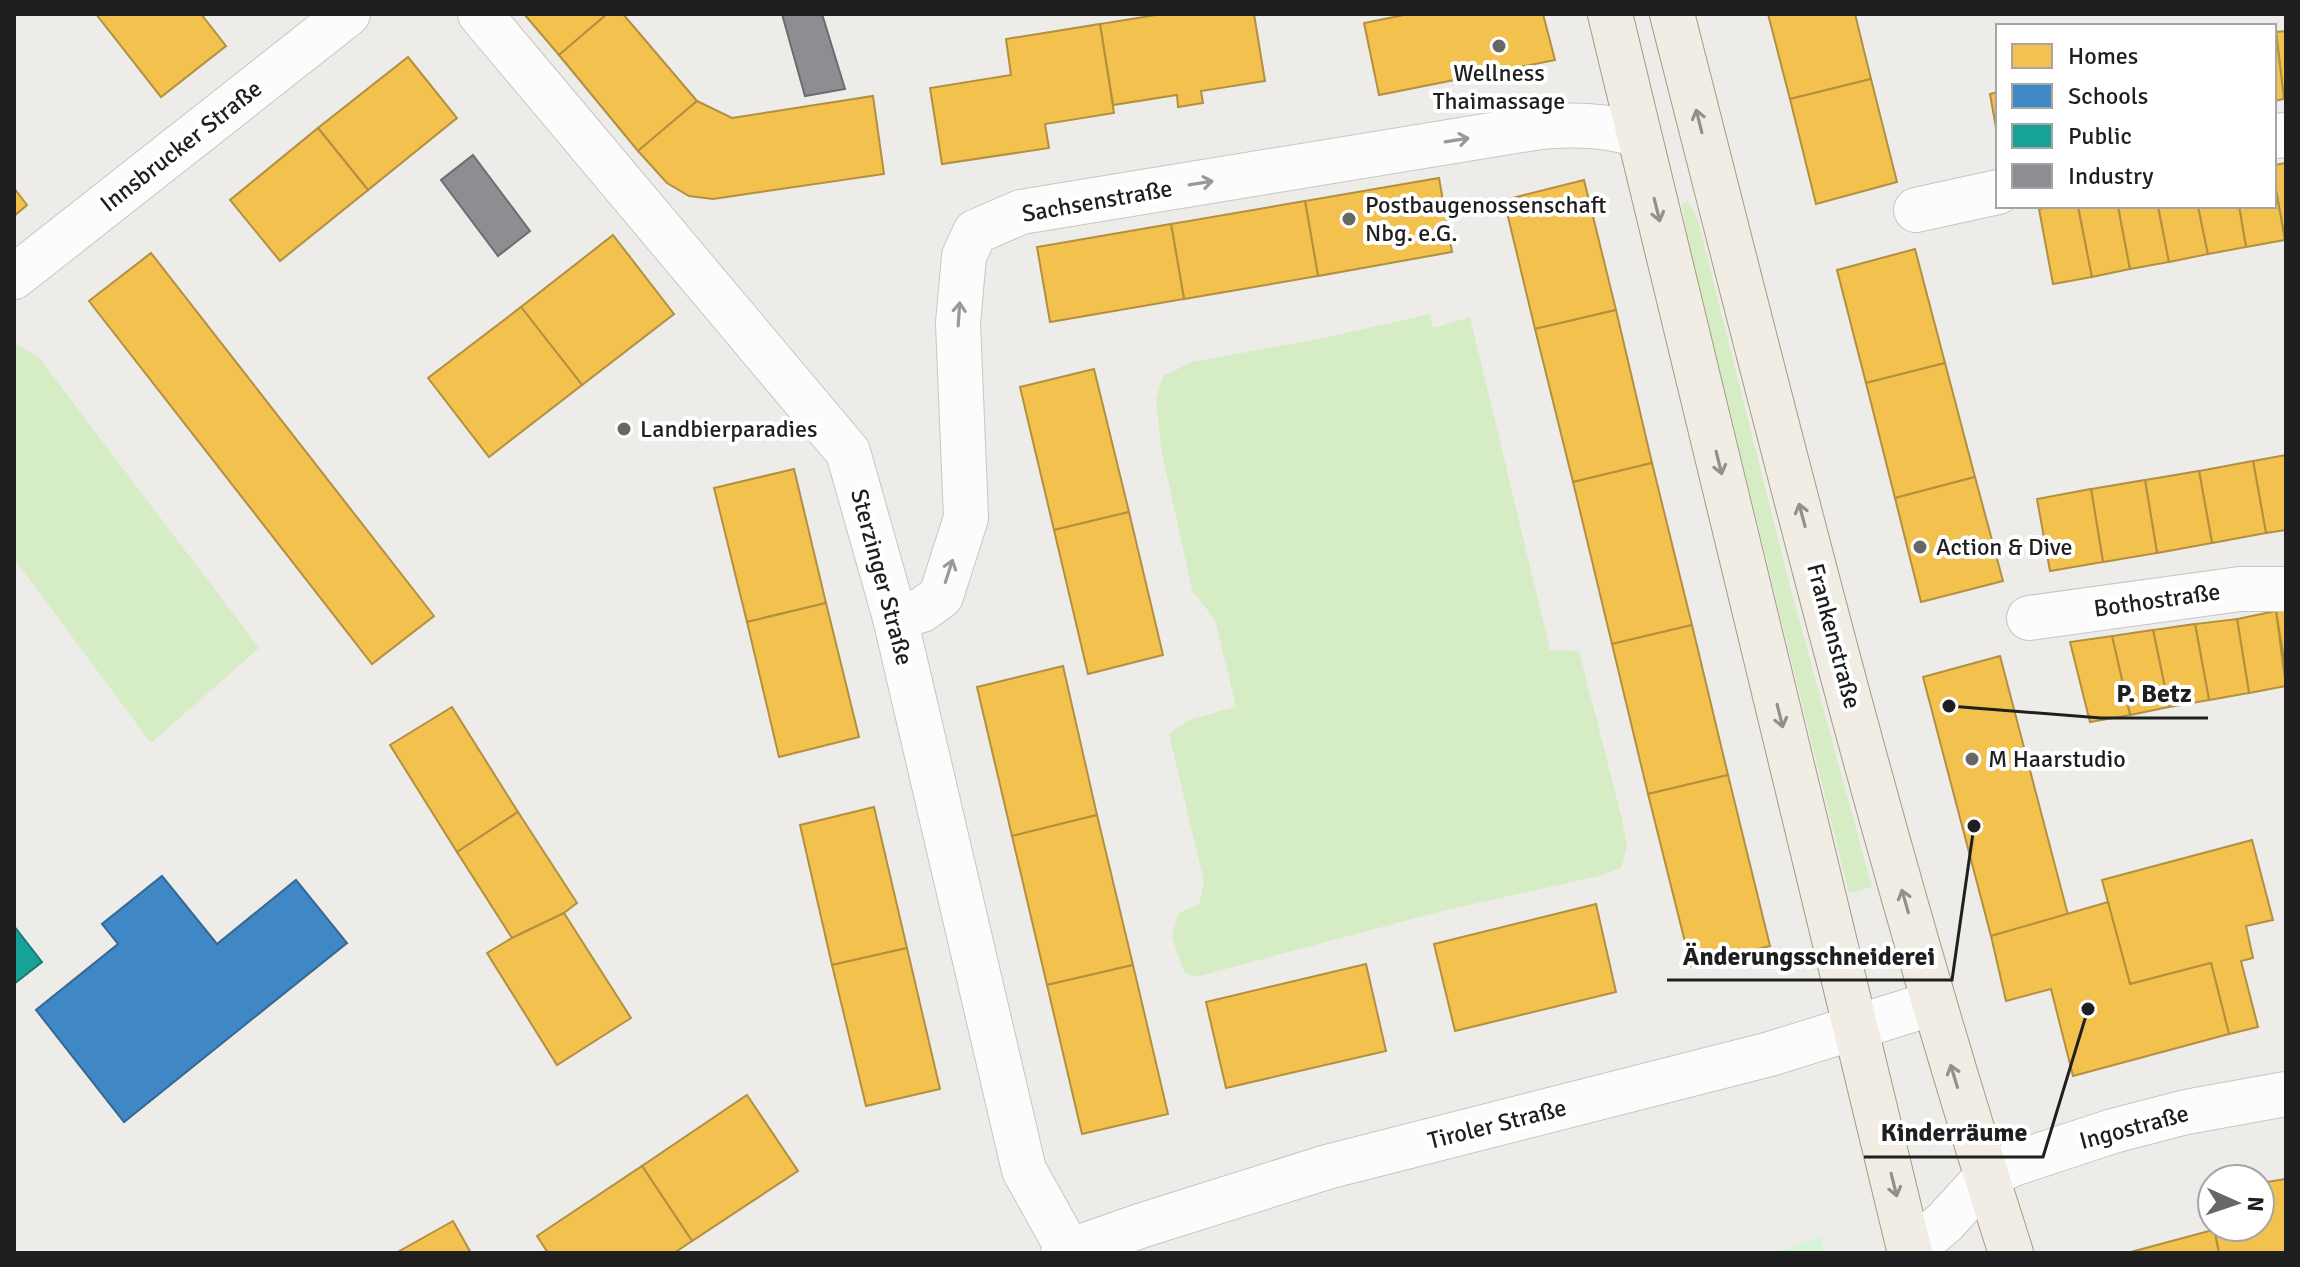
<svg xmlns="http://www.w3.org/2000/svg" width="2300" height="1267" font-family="Signika,sans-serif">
<rect width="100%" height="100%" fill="#edece8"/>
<g fill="#d6ecc5">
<polygon points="1688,201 1698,221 1791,590 1872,887 1849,893 1687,238 1682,204"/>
<polygon points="1430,314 1433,328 1470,317 1550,650 1579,651 1622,819 1627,847 1621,868 1599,876 1438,912 1196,977 1184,972 1172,937 1178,913 1199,904 1204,882 1169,734 1191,719 1236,707 1215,620 1192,590 1161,448 1156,400 1163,376 1192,362 1324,338"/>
<polygon points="14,342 40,359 259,648 151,743 14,559"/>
</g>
<polygon fill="#d4f4d8" points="1820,1237 1825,1253 1774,1253"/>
<g fill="#f2c14e" stroke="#b39040" stroke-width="2">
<polygon points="96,14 201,14 226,46 161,97"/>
<polygon points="524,14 607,14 559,55"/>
<polygon points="607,14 623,14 697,101 638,151 559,55"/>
<polygon points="1162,14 1254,14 1265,81 1201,91 1203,103 1178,107 1177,95 1113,105 1100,24"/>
<polygon points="1409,14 1543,14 1555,60 1379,95 1364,23"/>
<polygon points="1768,14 1855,14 1871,79 1790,99"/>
<polygon points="1100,24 1114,113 1045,124 1049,148 942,164 930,88 1011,75 1006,39"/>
<polygon points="2286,31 2286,99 2284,99 2276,32"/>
<polygon points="2276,32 2284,99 2274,101 2274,33"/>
<polygon points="408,57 457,118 368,190 318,128"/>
<polygon points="1871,79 1897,182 1816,204 1790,99"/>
<polygon points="1998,92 1998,139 1990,94"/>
<polygon points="873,96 884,174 713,199 689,196 667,183 638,151 697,101 732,118"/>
<polygon points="318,128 368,190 280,261 230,200"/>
<polygon points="2286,163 2286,240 2285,240 2274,179 2274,165"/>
<polygon points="1439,178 1452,252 1318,276 1305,201"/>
<polygon points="2274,179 2285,240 2246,247 2239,206 2274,206"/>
<polygon points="1584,180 1616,310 1535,329 1504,200"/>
<polygon points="14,188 27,205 14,216"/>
<polygon points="1305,201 1318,276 1184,299 1171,224"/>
<polygon points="2056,206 2078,206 2092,277 2053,284 2039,209"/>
<polygon points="2078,206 2118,206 2130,269 2092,277"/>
<polygon points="2118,206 2158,206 2169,262 2130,269"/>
<polygon points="2158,206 2198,206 2208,254 2169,262"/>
<polygon points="2198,206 2239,206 2246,247 2208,254"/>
<polygon points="1171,224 1184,299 1050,322 1037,247"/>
<polygon points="613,235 674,314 582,385 521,307"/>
<polygon points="1915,249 1945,363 1866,383 1837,270"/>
<polygon points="151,253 434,616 372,664 89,301"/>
<polygon points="521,307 582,385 489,457 428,378"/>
<polygon points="1616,310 1652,463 1573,482 1535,329"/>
<polygon points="1945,363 1975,477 1895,498 1866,383"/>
<polygon points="1094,369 1129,512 1054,530 1020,387"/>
<polygon points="2286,455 2286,530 2266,533 2253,461"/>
<polygon points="2253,461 2266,533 2212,543 2199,471"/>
<polygon points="1652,463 1692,625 1612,644 1573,482"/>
<polygon points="794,469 826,603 747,622 714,488"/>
<polygon points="2199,471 2212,543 2157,553 2145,480"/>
<polygon points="1975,477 2003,581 1921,602 1895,498"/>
<polygon points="2145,480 2157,553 2103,562 2091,489"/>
<polygon points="2091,489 2103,562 2050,571 2037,499"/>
<polygon points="1129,512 1163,655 1088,674 1054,530"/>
<polygon points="826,603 859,737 779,757 747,622"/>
<polygon points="2286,609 2286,672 2276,611"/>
<polygon points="2276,611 2286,686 2249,693 2237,619"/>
<polygon points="2237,619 2249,693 2209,700 2195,624"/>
<polygon points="2195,624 2209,700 2169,707 2153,630"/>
<polygon points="1692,625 1728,775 1648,794 1612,644"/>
<polygon points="2153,630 2169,707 2130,715 2112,636"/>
<polygon points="2112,636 2130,715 2090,722 2070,642"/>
<polygon points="2000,656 2068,915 1991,936 1923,677"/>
<polygon points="1063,666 1097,815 1012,836 977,687"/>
<polygon points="452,707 518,812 457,852 390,745"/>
<polygon points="1728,775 1770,946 1691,966 1648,794"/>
<polygon points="874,807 907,948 832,965 800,825"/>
<polygon points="518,812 577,903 564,913 512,938 457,852"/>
<polygon points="1097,815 1133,965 1047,985 1012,836"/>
<polygon points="2252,840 2273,920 2246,926 2253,958 2241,961 2258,1027 2229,1034 2211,963 2130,984 2102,880"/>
<polygon points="2108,902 2130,984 2211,963 2229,1034 2073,1076 2051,989 2006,1001 1991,936"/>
<polygon points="1596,904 1616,992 1455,1031 1434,944"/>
<polygon points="564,913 631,1018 557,1065 487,953 512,938"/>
<polygon points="907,948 940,1089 866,1106 832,965"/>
<polygon points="1366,964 1386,1051 1226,1088 1206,1002"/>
<polygon points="1133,965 1168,1114 1082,1134 1047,985"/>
<polygon points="747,1095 798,1171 692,1241 642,1166"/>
<polygon points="642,1166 692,1241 674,1253 548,1253 537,1236"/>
<polygon points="2286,1179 2286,1253 2219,1253 2214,1227 2260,1227 2260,1183"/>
<polygon points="2212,1194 2212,1219 2207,1195"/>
<polygon points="453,1221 471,1253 396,1253"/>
<polygon points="2214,1229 2219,1253 2127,1253 2209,1231"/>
</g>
<polygon fill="#3f88c5" stroke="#356893" stroke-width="2" points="162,876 217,944 296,880 347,943 124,1122 36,1010 118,944 102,924"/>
<polygon fill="#17a398" stroke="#197b74" stroke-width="2" points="14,926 42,962 14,984"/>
<g fill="#8d8d92" stroke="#6c6c70" stroke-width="2">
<polygon points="782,14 822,14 845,89 805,96"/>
<polygon points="473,155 530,231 498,256 441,180"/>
</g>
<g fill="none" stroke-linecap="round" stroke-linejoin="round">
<defs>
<g id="minor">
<polyline points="480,14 848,452 895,618 1024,1170 1069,1251"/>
<polyline points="2274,136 2286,135"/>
<polyline points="1916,210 1998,192"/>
<polyline points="14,277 348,14"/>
<path d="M 895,618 L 922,610 L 941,596 L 966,518 L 958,323 L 964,256 L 975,232 L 1021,212 L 1540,127 C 1575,124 1605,125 1639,135"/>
<polyline points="2029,618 2240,589 2286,589"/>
<polyline points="1910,1252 1945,1222 1986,1177 2013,1164 2113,1131 2186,1112 2286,1094"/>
<polyline points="1063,1253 1140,1226 1327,1167 1770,1054 1934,1003"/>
</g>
<g id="major">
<polyline points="1610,14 1910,1253"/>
<path d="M 1672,14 C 1778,428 1880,846 2011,1253"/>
</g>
</defs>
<use href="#minor" stroke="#c6c6c4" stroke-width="46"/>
<use href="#major" stroke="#a39c84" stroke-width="46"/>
<use href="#minor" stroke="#fcfcfc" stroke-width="44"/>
<use href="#major" stroke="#f1ede5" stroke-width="44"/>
</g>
<defs><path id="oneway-shaft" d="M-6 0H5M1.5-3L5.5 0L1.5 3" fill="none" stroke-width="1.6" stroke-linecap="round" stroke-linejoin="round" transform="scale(2)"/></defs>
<g stroke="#92908c">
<use href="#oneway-shaft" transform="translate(1699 121) rotate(-104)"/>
<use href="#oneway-shaft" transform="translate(1657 210) rotate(76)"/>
<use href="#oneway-shaft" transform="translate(1719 463) rotate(76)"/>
<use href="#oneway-shaft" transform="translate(1802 515) rotate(-105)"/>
<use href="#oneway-shaft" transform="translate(1780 716) rotate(76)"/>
<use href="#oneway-shaft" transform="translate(1905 901) rotate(-106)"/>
<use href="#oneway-shaft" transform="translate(1954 1076) rotate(-107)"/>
<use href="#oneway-shaft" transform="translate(1894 1185) rotate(76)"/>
</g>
<g stroke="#999">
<use href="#oneway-shaft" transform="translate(1457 140) rotate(-9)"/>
<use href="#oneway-shaft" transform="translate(1201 183) rotate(-9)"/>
<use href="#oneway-shaft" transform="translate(959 314) rotate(-86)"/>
<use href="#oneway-shaft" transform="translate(949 571) rotate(-72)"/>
</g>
<g fill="#676765" stroke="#fff" stroke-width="3">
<circle cx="1499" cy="46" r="8"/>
<circle cx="1349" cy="219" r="8"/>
<circle cx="624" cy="429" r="8"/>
<circle cx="1920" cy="547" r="8"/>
<circle cx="1972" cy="759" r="8"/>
</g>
<g text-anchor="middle" stroke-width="8" stroke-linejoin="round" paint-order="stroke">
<g font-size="24" fill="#1f1f1f" stroke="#fff" text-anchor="start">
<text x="1499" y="81" text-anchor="middle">Wellness<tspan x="1499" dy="28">Thaimassage</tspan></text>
<text x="1365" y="213">Postbaugenossenschaft<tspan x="1365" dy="28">Nbg. e.G.</tspan></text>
<text x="640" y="437">Landbierparadies</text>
<text x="1936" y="555">Action &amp; Dive</text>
<text x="1988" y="767">M Haarstudio</text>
</g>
<g font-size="24" fill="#1f1f1f" stroke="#fff">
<text transform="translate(181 146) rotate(-38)" y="8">Innsbrucker Straße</text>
<text transform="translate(1097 201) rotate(-10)" y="8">Sachsenstraße</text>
<text transform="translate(882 577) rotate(75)" y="8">Sterzinger Straße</text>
<text transform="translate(2157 600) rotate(-8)" y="8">Bothostraße</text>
<text transform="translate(1834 636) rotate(75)" y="8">Frankenstraße</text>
<text transform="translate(1497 1124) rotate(-14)" y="8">Tiroler Straße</text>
<text transform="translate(2134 1127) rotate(-15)" y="8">Ingostraße</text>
</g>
</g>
<path fill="none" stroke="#1f1f1f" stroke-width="3" d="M1949 706L2101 718H2208M1974 826L1952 980H1667M2088 1009L2043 1157H1864"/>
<g fill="#1f1f1f" stroke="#fff" stroke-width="3">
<circle cx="1949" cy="706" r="8"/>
<circle cx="1974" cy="826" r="8"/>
<circle cx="2088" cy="1009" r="8"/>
</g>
<g font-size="26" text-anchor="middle" font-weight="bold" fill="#1f1f1f" stroke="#fff" stroke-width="8" stroke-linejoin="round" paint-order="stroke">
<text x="2154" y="702">P. Betz</text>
<text x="1809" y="965">Änderungsschneiderei</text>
<text x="1954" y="1141">Kinderräume</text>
</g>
<rect width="2300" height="1267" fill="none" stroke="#1f1f1f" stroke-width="32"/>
<rect x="1996" y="24" width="280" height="184" fill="#ffffff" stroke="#a5a5a5" stroke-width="2"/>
<rect x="2012" y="44" width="40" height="24" fill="#f2c14e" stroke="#a5a5a5" stroke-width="2"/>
<text x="2068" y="64" font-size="24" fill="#1f1f1f">Homes</text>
<rect x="2012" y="84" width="40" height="24" fill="#3f88c5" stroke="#a5a5a5" stroke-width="2"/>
<text x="2068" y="104" font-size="24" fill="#1f1f1f">Schools</text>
<rect x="2012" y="124" width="40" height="24" fill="#17a398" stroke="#a5a5a5" stroke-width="2"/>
<text x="2068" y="144" font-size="24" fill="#1f1f1f">Public</text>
<rect x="2012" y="164" width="40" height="24" fill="#8d8d92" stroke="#a5a5a5" stroke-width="2"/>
<text x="2068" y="184" font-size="24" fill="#1f1f1f">Industry</text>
<g transform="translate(2236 1203) rotate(93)"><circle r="38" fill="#ffffff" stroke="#a5a5a5" stroke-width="2"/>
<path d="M0-6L14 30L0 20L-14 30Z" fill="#676765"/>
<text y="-12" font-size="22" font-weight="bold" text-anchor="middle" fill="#1f1f1f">N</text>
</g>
</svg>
